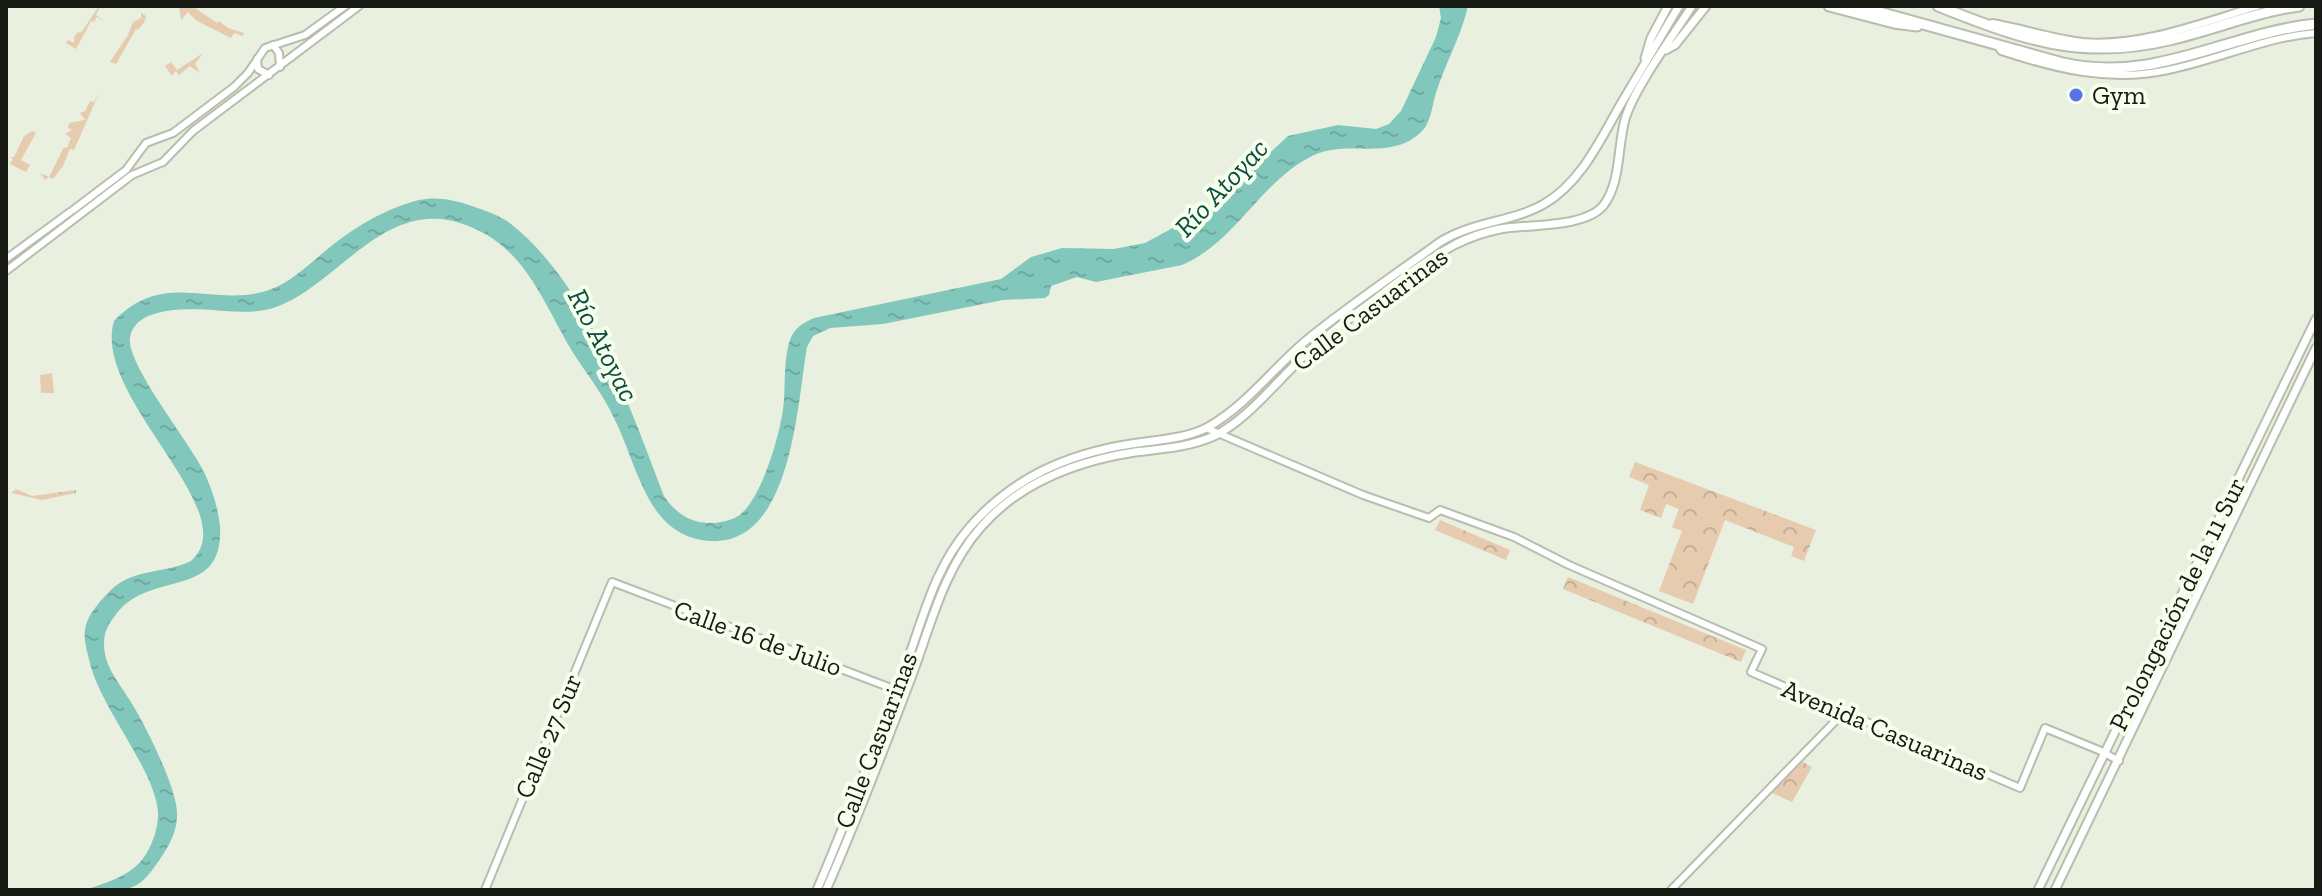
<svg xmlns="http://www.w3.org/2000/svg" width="2322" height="896" font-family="'Zilla Slab',serif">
<defs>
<pattern id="grass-dots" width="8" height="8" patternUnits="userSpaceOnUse" patternTransform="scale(2)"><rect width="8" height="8" fill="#e6cbaf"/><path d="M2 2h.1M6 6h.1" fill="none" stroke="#c5ae96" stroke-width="1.8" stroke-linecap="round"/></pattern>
<pattern id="park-crowns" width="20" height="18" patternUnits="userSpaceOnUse" patternTransform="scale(2)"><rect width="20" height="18" fill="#e6cbaf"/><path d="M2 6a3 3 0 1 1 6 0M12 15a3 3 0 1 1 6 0" fill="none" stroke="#c5ae96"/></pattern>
<pattern id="water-ripples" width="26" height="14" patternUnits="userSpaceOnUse" patternTransform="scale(2)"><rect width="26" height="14" fill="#81c7bc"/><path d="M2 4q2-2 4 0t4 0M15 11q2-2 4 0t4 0" fill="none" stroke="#6faaa1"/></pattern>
</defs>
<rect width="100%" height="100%" fill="#e9f0df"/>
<polygon fill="url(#grass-dots)" points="16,489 32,496 76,490 76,493 42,500 12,493"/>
<g fill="url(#park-crowns)">
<polygon points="52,373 54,393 41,393 40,375"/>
<polygon points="1635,462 1816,530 1804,561 1791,556 1794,547 1725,520 1693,604 1659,591 1682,531 1672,527 1679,509 1666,504 1661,518 1640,510 1649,485 1629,477"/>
<polygon points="1440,520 1510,550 1506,560 1435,530"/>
<polygon points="1568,577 1746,650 1741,662 1563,589"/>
<polygon points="1801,761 1812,767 1792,802 1770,792"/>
</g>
<g fill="#e6cbaf">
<polygon points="99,6 106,9 100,7 96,15 106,22 97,17 94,22 91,21 76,49 66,43 68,40 74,43 74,37 78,32 81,33"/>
<polygon points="179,6 192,6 217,23 219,21 228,28 244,33 243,36 234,33 231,38 197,21 188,12 181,20"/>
<polygon points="141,13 146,16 145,21 138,30 136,29 116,64 110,62 128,35 133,22 141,18"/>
<polygon points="203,53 195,64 200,73 190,66 179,75 176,71 172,76 165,66 171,62 177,70"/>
<polygon points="99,93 74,150 70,149 63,166 53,179 49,177 45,180 40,173 49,177 64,147 67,148 71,138 65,134 72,130 68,128 69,123 85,120 80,113 85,111 90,101 94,102"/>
<polygon points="33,131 36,133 21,160 30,165 26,172 10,164 13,159 11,157 14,157 24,136"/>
</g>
<path fill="url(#water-ripples)" d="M 1439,6 L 1467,6 L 1467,10 C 1460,38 1446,62 1437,90 C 1432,103 1432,120 1423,130 C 1392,163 1348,138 1312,156 C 1260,182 1236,242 1182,265 L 1096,282 L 1077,277 L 1051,286 L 1049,295 L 1045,298 L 1003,300 L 883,324 L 830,328 L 813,336 L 807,347 C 797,404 792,546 710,541 C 689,540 671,530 658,513 C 637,484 630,450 614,418 C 603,394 586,373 572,351 C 541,299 524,243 460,223 C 383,199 339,284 276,307 C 259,313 241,312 224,311 C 200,309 135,303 130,338 C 126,363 189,442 202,468 C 211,486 218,506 220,526 C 224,601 152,569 117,613 C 109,623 104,631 104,644 C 104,666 118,681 129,699 C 144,722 176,786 177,812 C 178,826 172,841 164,853 C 137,895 132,890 85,890 C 102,884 121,879 135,867 C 149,856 159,830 158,812 C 155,771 104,712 91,667 C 88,654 82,638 86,625 C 89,613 102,599 111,590 C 133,568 165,574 191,561 C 247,512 91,397 114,321 C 164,268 215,309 269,290 C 290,283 307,266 324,252 C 350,230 385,208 419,200 C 437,196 455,200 472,206 C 485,211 500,215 511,224 C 588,285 630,407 664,496 C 677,515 692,524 715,523 C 722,522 732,520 738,516 C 761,501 779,437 783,410 C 786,388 783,365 789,343 C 793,329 801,324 814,318 L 1001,279 L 1031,257 L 1062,248 L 1114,249 L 1145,243 L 1212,207 L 1288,136 L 1338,125 L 1376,129 L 1389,124 L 1401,111 L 1436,37 L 1441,18 Z"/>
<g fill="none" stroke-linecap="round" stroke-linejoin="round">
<defs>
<g id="minor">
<path d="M 1992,23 C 2021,28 2055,39 2083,42 C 2142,47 2203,22 2258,6"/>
<polyline points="273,45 279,53 280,67"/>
<path d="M 1998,46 L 2001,51 C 2056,69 2110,83 2168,70 C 2218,60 2265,37 2316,33"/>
<polyline points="257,59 258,69 269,75"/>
<polyline points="73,210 126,170 146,143 173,133 234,87 248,73 265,48 305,35 345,6"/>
<polyline points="6,259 70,212"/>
<polyline points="6,271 132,175 163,162 193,131 359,6"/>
<polyline points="1206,428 1363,495 1429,518 1440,510 1514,537 1569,565 1762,649 1751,672 2020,788 2045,728 2101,751 2119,761"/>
<polyline points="485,890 612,582 899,691"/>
<polyline points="1671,890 1844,712"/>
</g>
<g id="major">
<polyline points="1666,50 1675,45 1706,6"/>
<polyline points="1645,58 1651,38 1668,6"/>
<path d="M 817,890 C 848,817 876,744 904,670 C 923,620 933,570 969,528 C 1012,478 1067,454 1131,444 C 1156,440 1186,439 1208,427 C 1247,405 1274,367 1308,339 C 1350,305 1396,274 1440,242 C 1474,221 1513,222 1544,204 C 1582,182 1601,138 1622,102 C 1641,70 1660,38 1679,6"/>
<path d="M 826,890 C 857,820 884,749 911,678 C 931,625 943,570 981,527 C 1021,481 1077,461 1135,452 C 1161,449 1190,447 1214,436 C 1247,420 1277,381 1304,356 C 1325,336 1349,319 1373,301 C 1399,281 1426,260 1456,244 C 1470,237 1485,232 1500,229 C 1528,224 1584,228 1603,206 C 1622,182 1617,143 1626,116 C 1637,84 1673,36 1692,6"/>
<polyline points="2038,890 2316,319"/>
<polyline points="2055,890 2316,348"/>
</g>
<g id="highway">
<polyline points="1829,6 1894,23 1917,26"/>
<path d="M 1858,6 L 2063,63 C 2157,84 2227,33 2316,24"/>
<path d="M 1938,6 C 2021,39 2080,61 2169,40 C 2213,30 2255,12 2299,6"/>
</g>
</defs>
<use href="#minor" stroke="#b7bead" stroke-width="10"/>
<use href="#major" stroke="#b7bead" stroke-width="11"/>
<use href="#highway" stroke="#b7bead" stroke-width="13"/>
<use href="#minor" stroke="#fff" stroke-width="6"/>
<use href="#major" stroke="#fff" stroke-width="7"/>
<use href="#highway" stroke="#fff" stroke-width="9"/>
</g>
<circle fill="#5872e8" stroke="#f6feec" stroke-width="3" cx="2076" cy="95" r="8"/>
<g text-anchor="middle" stroke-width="8" stroke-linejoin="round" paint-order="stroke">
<g font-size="26" fill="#171913" stroke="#f6feec" text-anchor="start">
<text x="2092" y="104">Gym</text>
</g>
<g font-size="26" fill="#171913" stroke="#f6feec">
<text transform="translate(1370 309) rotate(-37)" y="9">Calle Casuarinas</text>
<text transform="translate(2177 604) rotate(-64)" y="9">Prolongación de la 11 Sur</text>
<text transform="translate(758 638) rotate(20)" y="9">Calle 16 de Julio</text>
<text transform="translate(1885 730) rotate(23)" y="9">Avenida Casuarinas</text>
<text transform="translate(548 736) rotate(-67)" y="9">Calle 27 Sur</text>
<text transform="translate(876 740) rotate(-69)" y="9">Calle Casuarinas</text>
</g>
<g font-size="28" font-style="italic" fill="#0d4c45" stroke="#f6feec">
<text transform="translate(1221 187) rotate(-47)" y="10">Río Atoyac</text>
<text transform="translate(604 345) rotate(63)" y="10">Río Atoyac</text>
</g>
</g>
<rect width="2322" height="896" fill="none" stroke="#171913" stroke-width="16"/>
</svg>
